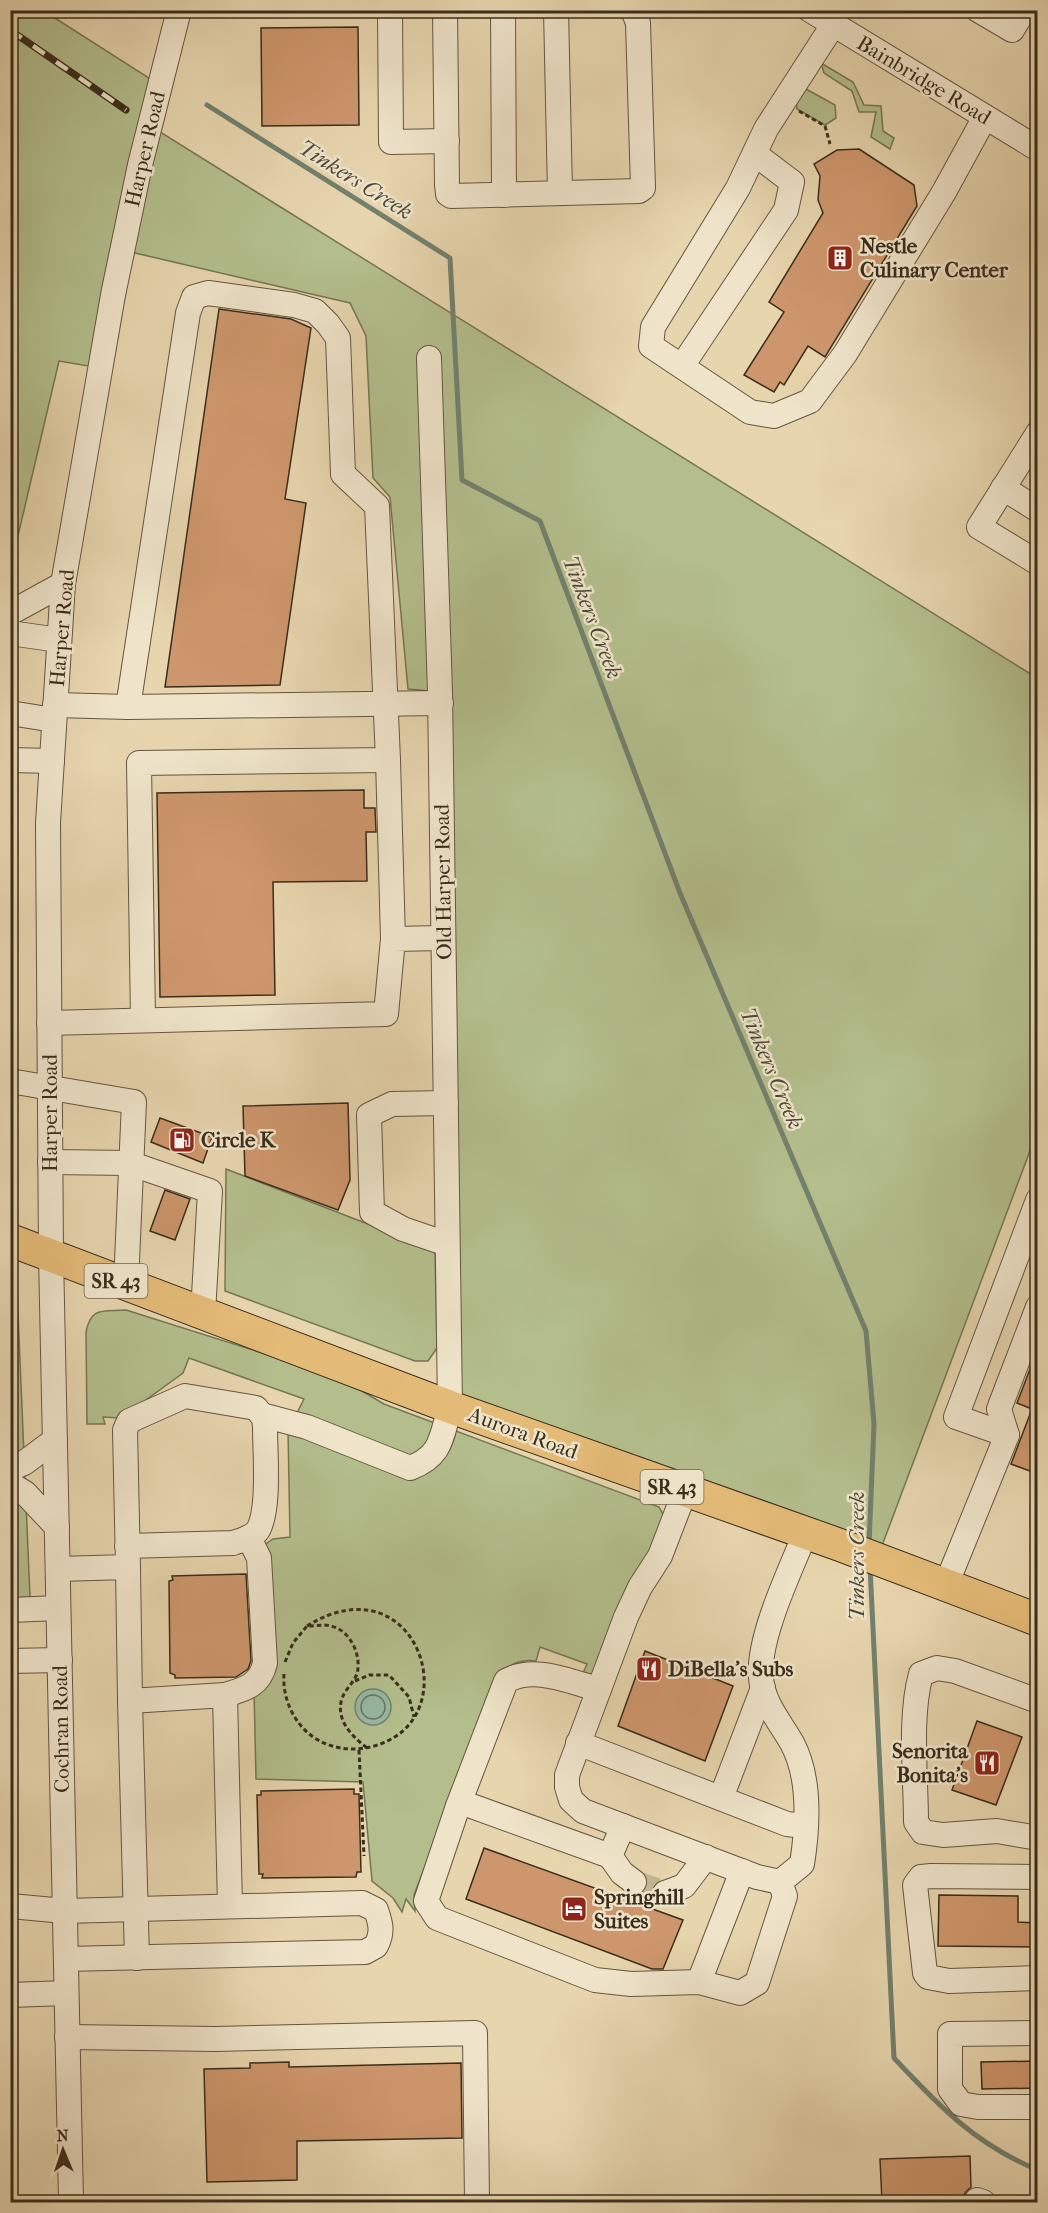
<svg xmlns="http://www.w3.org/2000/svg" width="1048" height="2213" font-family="'IM FELL French Canon',serif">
<rect width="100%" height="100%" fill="#e7d5ae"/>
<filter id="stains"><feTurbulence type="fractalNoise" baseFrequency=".00333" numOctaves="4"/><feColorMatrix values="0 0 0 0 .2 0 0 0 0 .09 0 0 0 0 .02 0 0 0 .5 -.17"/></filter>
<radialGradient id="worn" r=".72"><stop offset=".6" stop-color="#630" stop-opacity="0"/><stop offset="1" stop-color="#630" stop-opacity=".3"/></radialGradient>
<g fill="#b3be8c" stroke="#767654" stroke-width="1.5">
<polygon points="11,11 44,11 160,85 152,127 1037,678 1037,1132 877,1559 450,1407 440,692 408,689 390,497 373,478 366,336 350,303 122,250 100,368 59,361 17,540 11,549"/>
<polygon points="821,63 853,82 864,105 881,106 883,131 894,138 890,149 871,137 876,112 859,112 852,91 824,73"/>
<polygon points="806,89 835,105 836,118 825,125 797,109 795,96"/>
<polygon points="226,1169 435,1250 437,1348 428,1361 415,1361 225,1291"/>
<polygon points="10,1264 16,1266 30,1597 11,1598"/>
<path d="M 126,1310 L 338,1377 L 384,1404 L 659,1507 L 666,1519 L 599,1672 L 581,1678 L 587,1664 L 540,1647 L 536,1661 C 519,1659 510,1664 498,1676 L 414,1895 L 415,1911 L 406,1899 L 402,1912 L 393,1898 L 372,1881 L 363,1782 L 256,1779 L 254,1689 L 256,1551 L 273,1539 L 290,1537 L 288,1431 L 304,1399 L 189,1358 L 183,1373 L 121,1418 L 103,1417 L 105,1424 L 87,1424 L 86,1332 C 91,1306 103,1312 126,1310 Z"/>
</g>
<circle fill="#98b9a4" stroke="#72816e" stroke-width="1.5" cx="373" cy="1707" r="18"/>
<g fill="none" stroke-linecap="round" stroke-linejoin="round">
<circle stroke="#687360" stroke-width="1.5" cx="373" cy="1707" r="12"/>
<g stroke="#72816e" stroke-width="5">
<polyline points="207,105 450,258 462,480 540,521 680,893 866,1331 874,1424 869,1545"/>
<path d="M 870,1567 L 894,2058 C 938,2105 976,2145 1038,2170"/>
</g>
</g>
<g fill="#ce966c" stroke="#392d1c" stroke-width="1.5">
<polygon points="358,27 359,125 262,126 261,28"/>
<polygon points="859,149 914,185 917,206 825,357 808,346 784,385 780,382 774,392 744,375 784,312 769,302 823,213 818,200 820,176 814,164 837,150"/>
<polygon points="219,309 291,319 311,328 285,499 306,503 280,685 165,687"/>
<polygon points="364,790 364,808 375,808 376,832 366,832 367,881 273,882 275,995 160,997 157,793"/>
<polygon points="348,1103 350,1180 338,1210 245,1176 243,1106"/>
<polygon points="160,1118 212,1137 203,1163 151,1142"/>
<polygon points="165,1190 190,1199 175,1240 150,1231"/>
<polygon points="1038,1348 1038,1474 1011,1464 1032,1409 1017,1403"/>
<polygon points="246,1574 251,1661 248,1669 236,1677 175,1678 175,1675 170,1673 169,1581 173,1580 172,1576"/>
<polygon points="645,1651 733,1686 705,1761 618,1726"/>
<polygon points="977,1721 1022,1737 996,1805 952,1790"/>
<polygon points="354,1789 354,1794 359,1794 361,1872 357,1872 356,1877 262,1878 263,1874 259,1874 257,1795 261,1795 261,1791"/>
<polygon points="484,1848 683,1920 663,1969 652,1969 466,1899"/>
<polygon points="939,1895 1018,1896 1018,1922 1037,1923 1037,1947 938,1946"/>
<polygon points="1038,2061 1038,2088 982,2089 981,2062"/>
<polygon points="289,2062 289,2067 461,2063 462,2138 297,2141 297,2180 207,2182 204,2069 250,2068 250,2063"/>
<polygon points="970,2156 971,2187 965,2193 963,2202 882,2202 880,2159"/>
</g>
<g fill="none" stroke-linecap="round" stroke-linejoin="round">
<polyline stroke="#c4b391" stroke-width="24" stroke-dasharray="24 12" stroke-linecap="butt" points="634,1882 665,1893"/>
<defs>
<g id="minor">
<polyline points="390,10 391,142 447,141"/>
<polyline points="445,10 447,185 448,194 451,196 639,191 643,188 638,23 633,10"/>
<polyline points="503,10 504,195"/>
<polyline points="556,10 560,193"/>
<polyline points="810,10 1038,149"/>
<polyline points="978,10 1012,30 1024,10"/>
<polyline points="833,25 766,129 738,188 653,327 651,346 750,412 774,416 810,401 845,354 944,192 985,117"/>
<polyline points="682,366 786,210 792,182 755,154"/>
<polyline points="1038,433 979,527 1038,563"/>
<polyline points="1003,488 1038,510"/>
<polyline points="10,613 63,584"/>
<polyline points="10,633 59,640"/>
<polyline points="55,705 128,707 188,313 194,297 208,293 294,305 315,311 328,324 338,338 343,474 377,506 388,760 139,763 143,1019"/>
<polyline points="128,707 441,703"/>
<polyline points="10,713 54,720"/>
<polyline points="10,760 52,761"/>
<polyline points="388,760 393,939"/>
<polyline points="49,1023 386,1014 393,939 443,938"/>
<polyline points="10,1081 134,1102 126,1284"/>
<polyline points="446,1103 392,1104 369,1115 372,1212 403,1229 447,1244"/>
<polyline points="50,1162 129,1163 210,1191 203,1313"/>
<path d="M 262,1415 L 307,1427 L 410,1468 C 442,1456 441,1438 450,1407 L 440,692 L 429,358"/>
<polyline points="1007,1435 956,1417 1038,1200"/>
<polyline points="10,1469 24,1463 55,1440"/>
<polyline points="10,1484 25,1493 57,1527"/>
<path d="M 685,1491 L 660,1556 L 640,1587 L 626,1617 L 567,1775 L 567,1787 L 571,1800 L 583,1811 L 757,1877 L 780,1882 L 802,1864 C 808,1826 811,1778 792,1743 C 780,1722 763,1703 761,1678 C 757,1639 790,1571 805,1534"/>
<path d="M 127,1546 L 233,1543 C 242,1540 252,1538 258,1530 C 270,1509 265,1453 265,1427 L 264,1418 L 256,1408 L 185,1396 L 129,1421 L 125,1430 L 128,1567"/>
<polyline points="58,1569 128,1567 130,1701 225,1695 230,1906"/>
<polyline points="946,1585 1007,1435 999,1409 1038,1307"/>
<polyline points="10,1610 58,1608"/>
<polyline points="10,1661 60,1660"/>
<path d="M 225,1695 C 246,1689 260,1685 265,1663 L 259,1558 L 249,1538"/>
<polyline points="130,1701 137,1958"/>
<path d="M 1038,1701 L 955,1671 L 937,1668 L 921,1674 C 909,1717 916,1777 916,1822 L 923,1832 L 943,1835 L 997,1831 L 1038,1838"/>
<polyline points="578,1743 787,1824 805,1826"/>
<polyline points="721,1798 763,1688"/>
<path d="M 458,1806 L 506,1681 C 535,1665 569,1682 599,1689"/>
<polyline points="623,1826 610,1856 466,1804 458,1806 426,1901 437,1918 595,1980 631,1984 699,1982 740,1993 757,1983 785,1896 780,1882"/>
<polyline points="610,1856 622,1873 634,1882"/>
<polyline points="1038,1877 931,1876 921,1877 915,1885 925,1973 928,1977 949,1981 1038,1978"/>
<polyline points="665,1893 684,1886 706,1857"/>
<path d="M 10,1906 L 65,1911 L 362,1903 L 376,1910 C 381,1924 383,1932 376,1946 L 365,1952 L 66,1959"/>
<polyline points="699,1982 742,1871"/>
<polyline points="10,1995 66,1993"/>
<polyline points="1038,2033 950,2034 950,2089 961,2104 978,2107 1038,2107"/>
<polyline points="67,2037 215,2039 475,2033 477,2202"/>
<polyline points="71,2202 51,1256 48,823 63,584 113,295 140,165 179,10"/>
<polyline points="977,2202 977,2200 983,2202"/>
</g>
<polyline id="major" points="10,1240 450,1407 840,1545 1038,1620"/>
</defs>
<use href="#minor" stroke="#645740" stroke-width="26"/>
<use href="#major" stroke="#392d1c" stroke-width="34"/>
<g stroke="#392d1c" stroke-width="3" stroke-dasharray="4.5 3" stroke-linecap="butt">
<polyline points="799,111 825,126 830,144"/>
<path d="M 285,1662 L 293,1643 L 307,1626 C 315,1626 324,1624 331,1626 C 350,1630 362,1655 357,1674 C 353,1684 343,1691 341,1702 C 337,1722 353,1737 367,1748"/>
<path d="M 284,1674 C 282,1699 295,1727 318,1740 C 334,1749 352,1751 370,1747 C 472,1724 418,1557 307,1626"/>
<polyline points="355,1681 369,1675 389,1675 409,1697 414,1717"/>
<polyline points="359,1750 364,1856"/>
</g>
<use href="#minor" stroke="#efe4ca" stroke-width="24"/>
<use href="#major" stroke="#e4ba77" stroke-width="32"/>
<defs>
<polyline id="rail" points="10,30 126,110"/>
</defs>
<use href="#rail" stroke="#392d1c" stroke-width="7"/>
<use href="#rail" stroke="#efe4ca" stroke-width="4.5" stroke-dasharray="14" stroke-linecap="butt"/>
</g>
<defs>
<symbol id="building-square" viewBox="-11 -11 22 22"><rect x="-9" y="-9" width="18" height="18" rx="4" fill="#8f2418" stroke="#efe4ca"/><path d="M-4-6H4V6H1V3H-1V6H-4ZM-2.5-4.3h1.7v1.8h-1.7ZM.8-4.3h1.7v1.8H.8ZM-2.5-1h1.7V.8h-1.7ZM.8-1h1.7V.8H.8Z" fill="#fff"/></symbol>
<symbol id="fuel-square" viewBox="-11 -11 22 22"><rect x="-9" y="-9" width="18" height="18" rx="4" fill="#8f2418" stroke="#efe4ca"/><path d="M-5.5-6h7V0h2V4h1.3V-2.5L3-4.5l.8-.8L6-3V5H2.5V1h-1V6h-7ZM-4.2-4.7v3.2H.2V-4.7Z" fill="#fff"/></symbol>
<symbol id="restaurant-square" viewBox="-11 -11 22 22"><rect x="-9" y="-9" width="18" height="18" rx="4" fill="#8f2418" stroke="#efe4ca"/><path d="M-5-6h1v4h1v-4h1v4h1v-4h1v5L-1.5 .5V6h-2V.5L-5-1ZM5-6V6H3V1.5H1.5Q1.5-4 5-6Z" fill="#fff"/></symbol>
<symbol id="hotel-square" viewBox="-11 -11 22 22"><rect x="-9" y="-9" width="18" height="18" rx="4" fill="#8f2418" stroke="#efe4ca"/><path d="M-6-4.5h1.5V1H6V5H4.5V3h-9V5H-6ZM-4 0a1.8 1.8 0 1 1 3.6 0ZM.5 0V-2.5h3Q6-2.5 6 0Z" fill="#fff"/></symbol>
</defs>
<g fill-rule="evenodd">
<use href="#building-square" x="825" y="243" width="30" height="30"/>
<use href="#fuel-square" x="167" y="1125" width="30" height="30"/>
<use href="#restaurant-square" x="634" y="1654" width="30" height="30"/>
<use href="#restaurant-square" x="972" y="1748" width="30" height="30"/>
<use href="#hotel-square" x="559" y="1894" width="30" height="30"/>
</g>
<g text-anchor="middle" stroke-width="5" stroke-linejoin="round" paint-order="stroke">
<g fill="#efe4ca" stroke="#706450" stroke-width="1.5">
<rect x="84.5" y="1264" width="63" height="34" rx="4.5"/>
<rect x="640.5" y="1470" width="63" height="34" rx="4.5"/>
</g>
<g font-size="20" font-weight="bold" fill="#392d1c">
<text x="116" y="1288">SR 43</text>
<text x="672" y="1494">SR 43</text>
</g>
<g font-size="21" fill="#392d1c" stroke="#efe4ca">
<text transform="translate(924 80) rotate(31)" y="7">Bainbridge Road</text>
<text transform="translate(145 149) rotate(-77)" y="7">Harper Road</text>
<text transform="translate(62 628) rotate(-85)" y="7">Harper Road</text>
<text transform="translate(443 882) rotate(-91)" y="7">Old Harper Road</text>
<text transform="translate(50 1113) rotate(-90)" y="7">Harper Road</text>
<text transform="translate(523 1433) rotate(20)" y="7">Aurora Road</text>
<text transform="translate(61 1729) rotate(-91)" y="7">Cochran Road</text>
</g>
<g font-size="21" font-weight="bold" fill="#392d1c" stroke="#efe4ca" text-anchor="start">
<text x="860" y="253">Nestle<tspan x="860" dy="24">Culinary Center</tspan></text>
<text x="201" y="1147">Circle K</text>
<text x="668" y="1676">DiBella's Subs</text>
<text x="968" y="1758" text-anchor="end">Senorita<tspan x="968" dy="24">Bonita's</tspan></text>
<text x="594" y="1904">Springhill<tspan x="594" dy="24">Suites</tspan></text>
</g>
<g font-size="22" font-style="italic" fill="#4c4937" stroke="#efe4ca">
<text transform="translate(356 179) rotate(32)" y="8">Tinkers Creek</text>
<text transform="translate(593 617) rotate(69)" y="8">Tinkers Creek</text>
<text transform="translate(772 1068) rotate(67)" y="8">Tinkers Creek</text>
<text transform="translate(856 1556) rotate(-90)" y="8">Tinkers Creek</text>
</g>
</g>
<rect width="1048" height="2213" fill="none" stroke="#e7d5ae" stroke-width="36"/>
<rect x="12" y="12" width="1024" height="2189" fill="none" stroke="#392d1c" stroke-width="3"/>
<rect x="18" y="18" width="1012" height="2177" fill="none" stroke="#392d1c" stroke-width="1.5"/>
<g transform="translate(63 2150) rotate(358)" stroke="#efe4ca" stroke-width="4.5" paint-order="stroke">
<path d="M0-4.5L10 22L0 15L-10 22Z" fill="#392d1c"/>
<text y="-9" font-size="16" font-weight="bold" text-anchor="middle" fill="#392d1c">N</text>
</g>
<rect width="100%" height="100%" filter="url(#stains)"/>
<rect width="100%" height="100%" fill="url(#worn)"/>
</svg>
